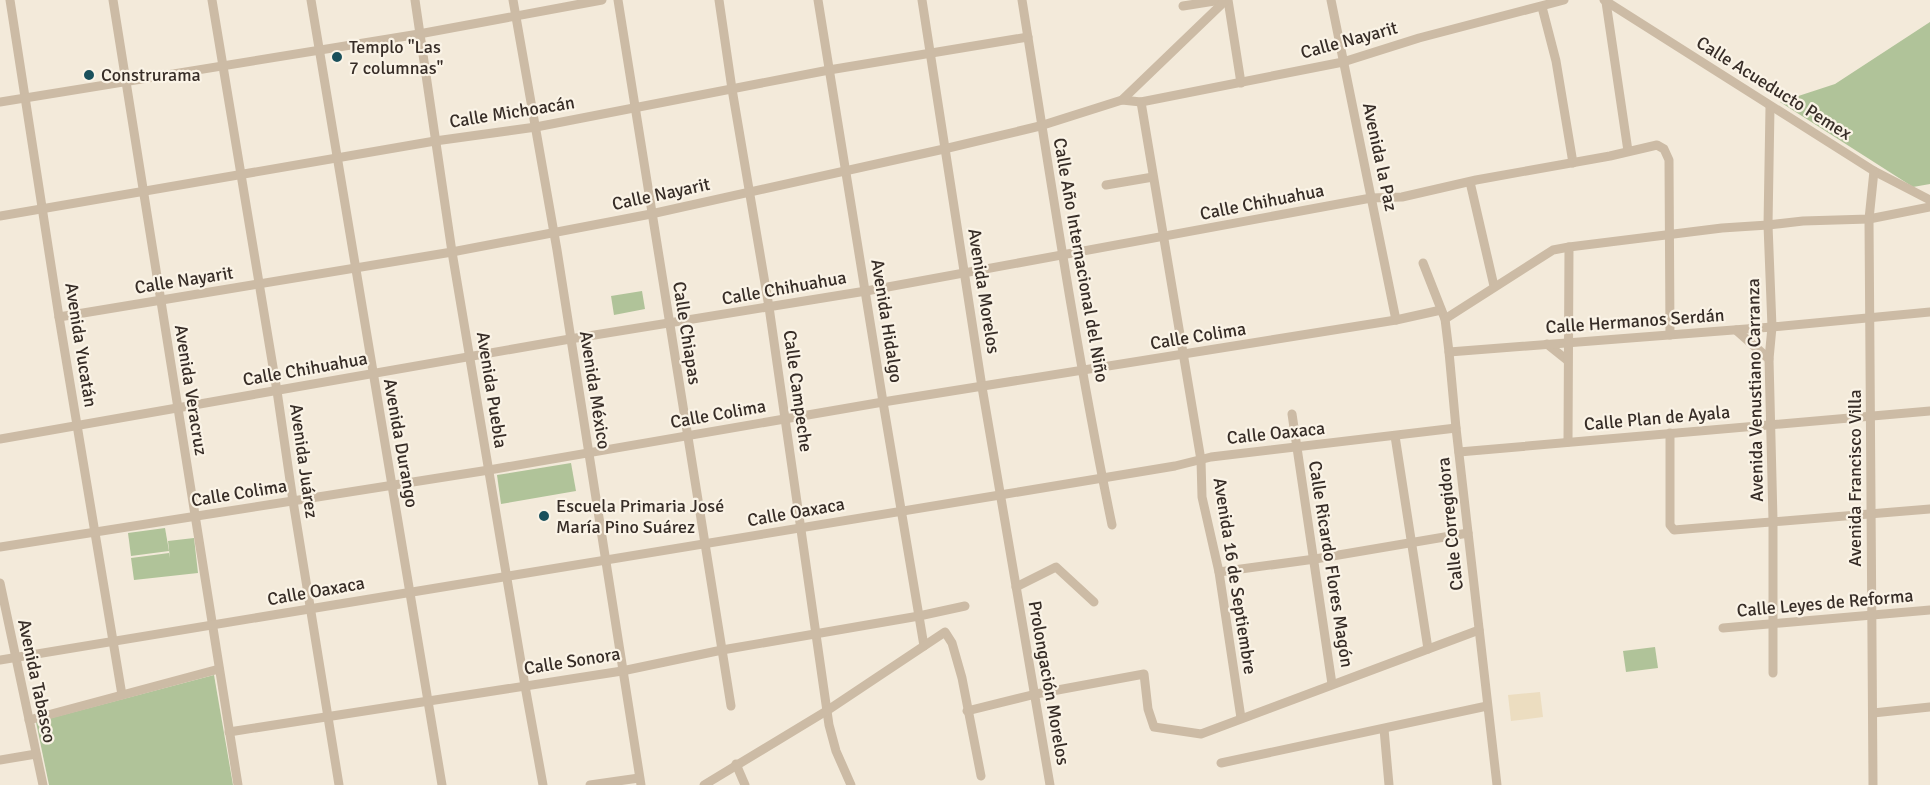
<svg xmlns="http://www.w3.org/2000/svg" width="1930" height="785" font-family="Signika,sans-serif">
<rect width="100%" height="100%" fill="#f3eada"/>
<g fill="#b0c399">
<polygon points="1930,22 1930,184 1913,187 1780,102 1835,84"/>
<polygon points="642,291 645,309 614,315 611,296"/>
<polygon points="571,463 576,491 501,504 497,475"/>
<polygon points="165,528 169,551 131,556 128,533"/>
<polygon points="194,538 198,573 134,580 131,558 169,553 170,558 168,541"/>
<polygon points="1655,647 1658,668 1626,672 1623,651"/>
<polygon points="214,675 233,785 49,785 36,722"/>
</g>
<polygon fill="#ecddc0" points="1540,692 1543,717 1511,721 1508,695"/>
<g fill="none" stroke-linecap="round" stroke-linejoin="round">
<g stroke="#ccbba5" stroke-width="9">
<polyline points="10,0 59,317 122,695"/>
<path d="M 113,0 C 154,262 195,524 238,785"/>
<polyline points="212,0 277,391 293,501 339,785"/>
<polyline points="311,0 442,785"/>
<polyline points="415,0 452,252 525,686 543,785"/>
<polyline points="513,0 557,250 641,785"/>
<polyline points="618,0 731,706"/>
<polyline points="719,0 732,89 769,307 829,725 836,751 851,785"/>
<polyline points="818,0 883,402 924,646"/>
<polyline points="922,0 982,387 1050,785"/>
<path d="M 1022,0 C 1050,175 1076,351 1112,525"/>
<polyline points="1228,0 1241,83"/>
<polyline points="1331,0 1396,320"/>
<polyline points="1604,0 1874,171 1930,200"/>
<polyline points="1606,2 1628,151"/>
<polyline points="1183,6 1221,0"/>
<polyline points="1542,7 1556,61 1573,163"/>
<polyline points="1122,100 1141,102 1343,62 1419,38 1564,0"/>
<polyline points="0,102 419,34 602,0"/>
<polyline points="1141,102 1201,460 1202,497 1219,572 1241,718"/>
<polyline points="1770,107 1768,225 1772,327 1769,359 1773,520 1773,673"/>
<polyline points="1470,182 1494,286"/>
<polyline points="1106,185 1153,177"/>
<polyline points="0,216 435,141 536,127 829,70 1028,37"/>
<polyline points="1423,263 1445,319 1449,352 1456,428 1497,785"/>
<polyline points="59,317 452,252 651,214 944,149 1040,126 1122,100 1226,0"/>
<polyline points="1445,319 1553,250 1569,247 1722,228 1768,225 1803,221 1869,219 1930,207"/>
<polyline points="1736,330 1769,359"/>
<polyline points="1547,344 1567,360"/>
<polyline points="1449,352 1772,327 1930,312"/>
<polyline points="1292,414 1332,684"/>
<polyline points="1670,433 1670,525 1674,530 1930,509"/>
<polyline points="1395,436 1428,649"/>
<polyline points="0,439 570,339 866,291 1371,198 1402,197 1476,180 1610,156 1657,145 1664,149 1669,160 1670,335"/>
<polyline points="1568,442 1569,247"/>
<polyline points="1459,452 1930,411"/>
<polyline points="0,547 489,470 883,402 1396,320 1441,310"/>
<polyline points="1219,572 1315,559 1468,533"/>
<polyline points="0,583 43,785"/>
<polyline points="1016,587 1056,567 1094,602"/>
<polyline points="1723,628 1930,610"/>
<polyline points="0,660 1000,495 1175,466 1211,457 1456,428"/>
<polyline points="967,711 1036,694 1144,674 1148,709 1154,727 1201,734 1479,630"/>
<polyline points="1873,713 1930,707"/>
<polyline points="29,720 219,669"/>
<polyline points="1384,729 1389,785"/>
<polyline points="229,732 622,671 722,650 919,616 965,606"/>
<polyline points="0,760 36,754"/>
<polyline points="1221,763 1487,706"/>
<polyline points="736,764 745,785"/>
<polyline points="590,785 639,778"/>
<polyline points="704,785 828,710 945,632 952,643 962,678 981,776"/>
<polyline points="1873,785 1869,219 1874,171"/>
</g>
</g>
<g fill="#1a505b" stroke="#faf3e6" stroke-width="2">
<circle cx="337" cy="57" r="6"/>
<circle cx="89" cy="75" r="6"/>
<circle cx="544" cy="516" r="6"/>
</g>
<g text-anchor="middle" stroke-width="4.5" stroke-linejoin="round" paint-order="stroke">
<g font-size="18" fill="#372d27" stroke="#faf3e6">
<text transform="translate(1349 40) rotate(-15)" y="6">Calle Nayarit</text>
<text transform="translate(1774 88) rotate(32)" y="6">Calle Acueducto Pemex</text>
<text transform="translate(512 112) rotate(-9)" y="6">Calle Michoacán</text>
<text transform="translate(1380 157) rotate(78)" y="6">Avenida la Paz</text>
<text transform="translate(661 194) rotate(-12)" y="6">Calle Nayarit</text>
<text transform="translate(1262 202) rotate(-11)" y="6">Calle Chihuahua</text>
<text transform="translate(1081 260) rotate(80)" y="6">Calle Año Internacional del Niño</text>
<text transform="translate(184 280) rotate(-9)" y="6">Calle Nayarit</text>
<text transform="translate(784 288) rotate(-10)" y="6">Calle Chihuahua</text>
<text transform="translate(984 291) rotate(81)" y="6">Avenida Morelos</text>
<text transform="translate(887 321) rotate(81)" y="6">Avenida Hidalgo</text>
<text transform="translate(1635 321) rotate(-4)" y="6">Calle Hermanos Serdán</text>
<text transform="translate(687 333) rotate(81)" y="6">Calle Chiapas</text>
<text transform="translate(1198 336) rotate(-9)" y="6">Calle Colima</text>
<text transform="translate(81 345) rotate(81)" y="6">Avenida Yucatán</text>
<text transform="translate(305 369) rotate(-10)" y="6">Calle Chihuahua</text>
<text transform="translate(191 390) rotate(81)" y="6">Avenida Veracruz</text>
<text transform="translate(492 390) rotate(81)" y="6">Avenida Puebla</text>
<text transform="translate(595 390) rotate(81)" y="6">Avenida México</text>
<text transform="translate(1755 390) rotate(-91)" y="6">Avenida Venustiano Carranza</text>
<text transform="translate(798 391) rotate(82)" y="6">Calle Campeche</text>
<text transform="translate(718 414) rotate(-10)" y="6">Calle Colima</text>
<text transform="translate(1657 418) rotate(-5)" y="6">Calle Plan de Ayala</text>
<text transform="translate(1276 433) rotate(-6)" y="6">Calle Oaxaca</text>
<text transform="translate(401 443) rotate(80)" y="6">Avenida Durango</text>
<text transform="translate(304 461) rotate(82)" y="6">Avenida Juárez</text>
<text transform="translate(1855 478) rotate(-90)" y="6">Avenida Francisco Villa</text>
<text transform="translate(239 493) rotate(-9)" y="6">Calle Colima</text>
<text transform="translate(796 512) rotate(-10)" y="6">Calle Oaxaca</text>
<text transform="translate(1450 524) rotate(-96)" y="6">Calle Corregidora</text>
<text transform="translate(1331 564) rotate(81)" y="6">Calle Ricardo Flores Magón</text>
<text transform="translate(1235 576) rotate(81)" y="6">Avenida 16 de Septiembre</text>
<text transform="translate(316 591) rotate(-10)" y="6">Calle Oaxaca</text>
<text transform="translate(1825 603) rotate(-5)" y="6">Calle Leyes de Reforma</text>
<text transform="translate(572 661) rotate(-9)" y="6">Calle Sonora</text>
<text transform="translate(37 681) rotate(78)" y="6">Avenida Tabasco</text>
<text transform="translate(1049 683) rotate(80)" y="6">Prolongación Morelos</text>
</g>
<g font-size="18" fill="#372d27" stroke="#faf3e6" text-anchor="start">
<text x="349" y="53">Templo "Las<tspan x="349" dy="21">7 columnas"</tspan></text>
<text x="101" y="81">Construrama</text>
<text x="556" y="512">Escuela Primaria José<tspan x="556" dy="21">María Pino Suárez</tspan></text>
</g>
</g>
</svg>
